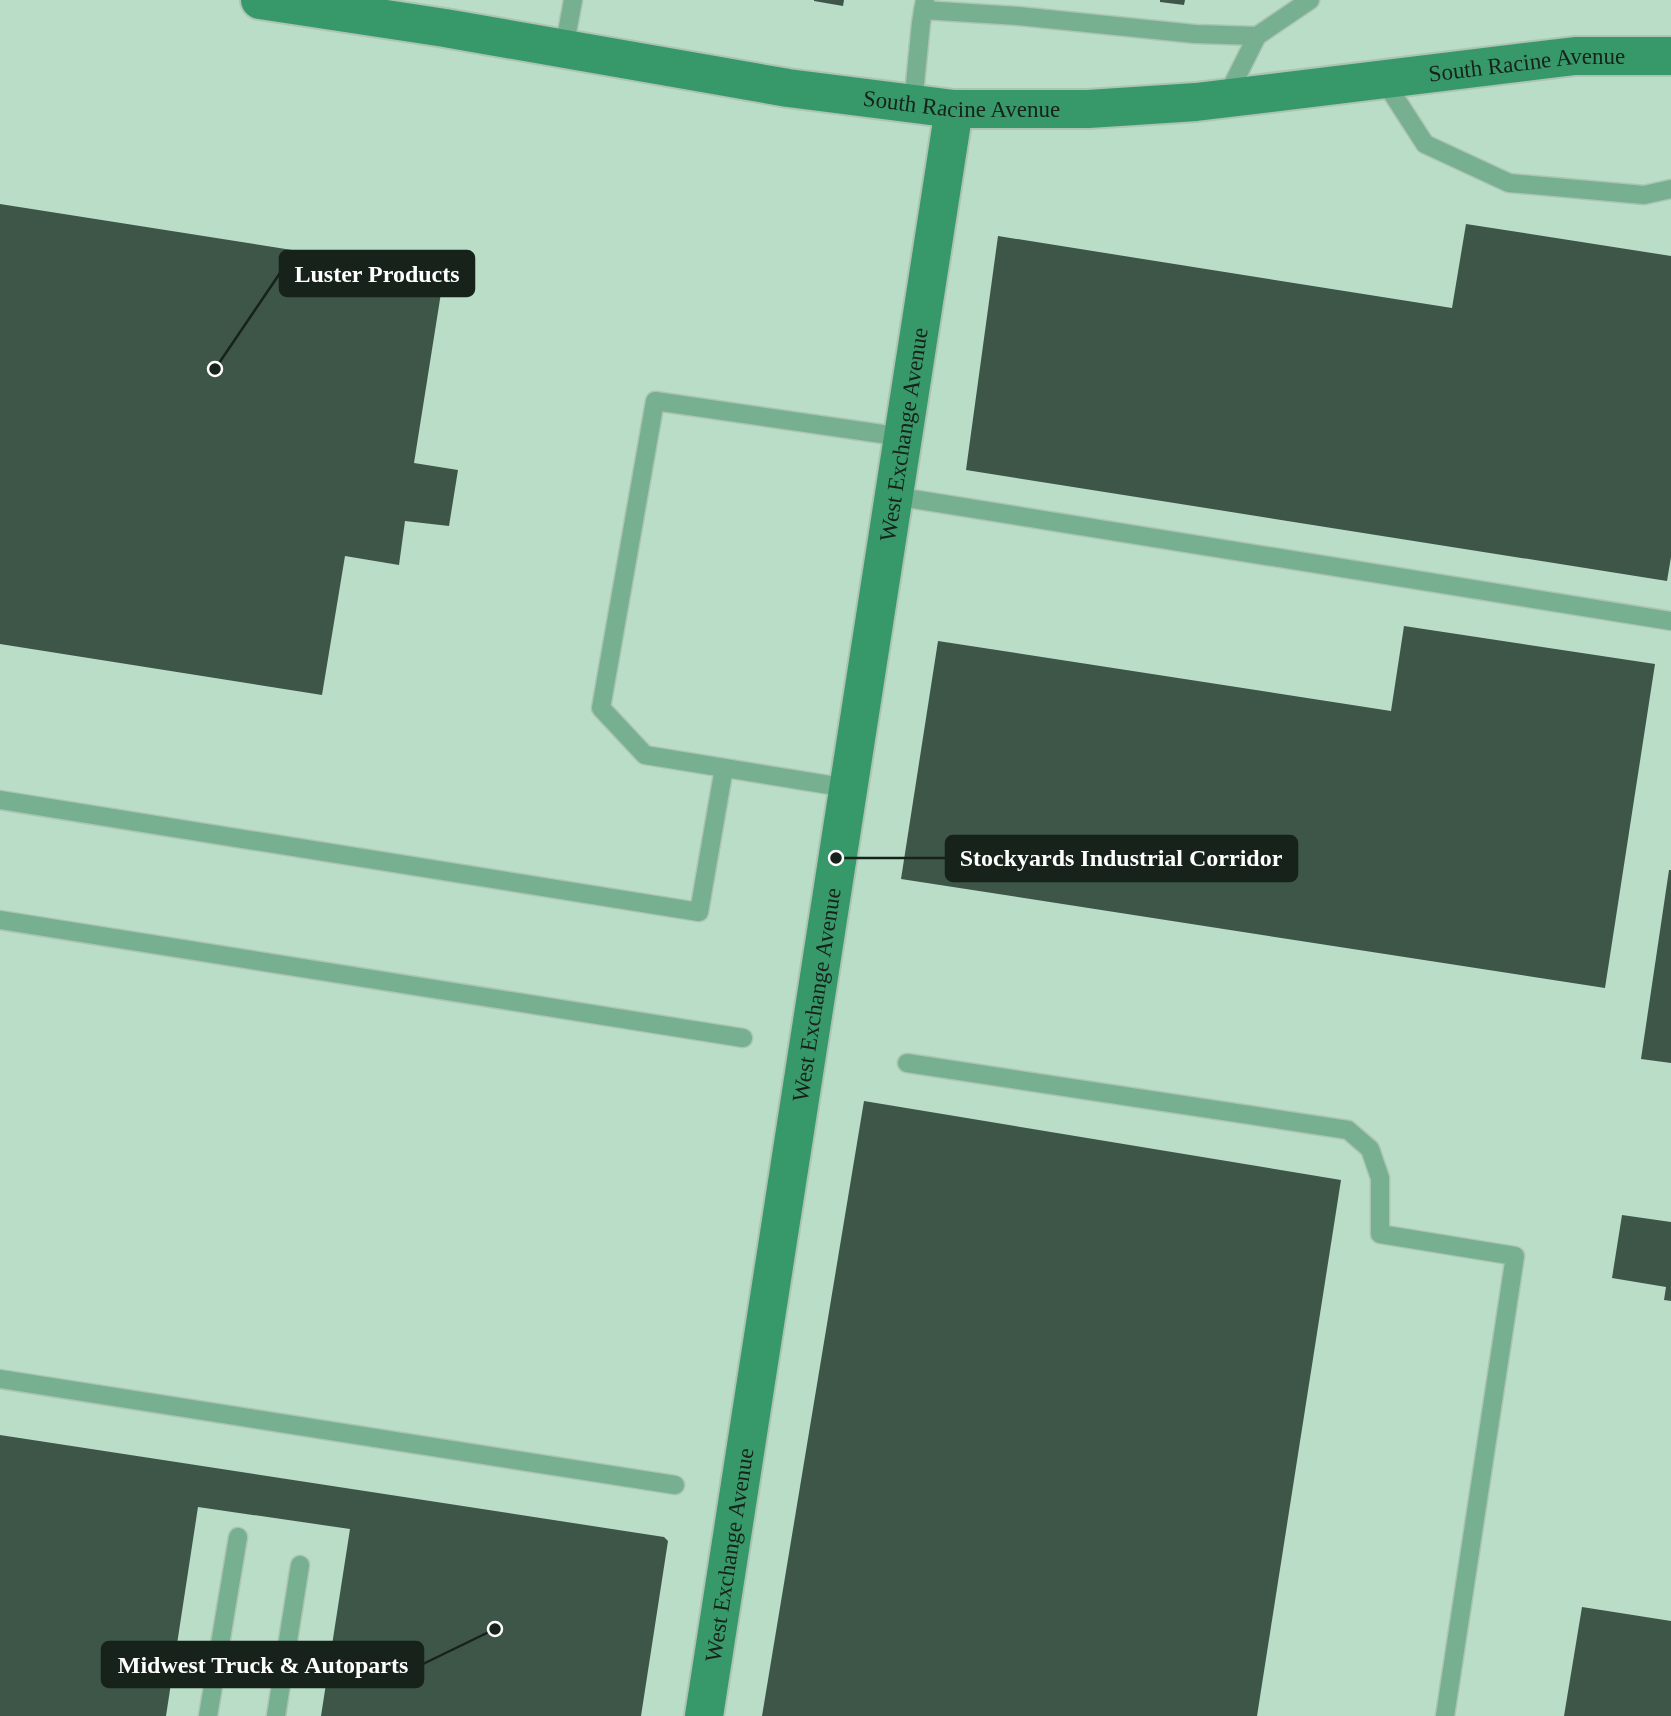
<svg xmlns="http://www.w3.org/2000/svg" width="1671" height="1716" font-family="'Times New Roman',serif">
<rect width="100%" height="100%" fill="#cbe7d6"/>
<rect fill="#baddc7" x="0" y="0" width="1671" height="1716"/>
<g fill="#3e5648">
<polygon points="814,0 844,0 843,6 814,1"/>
<polygon points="1160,0 1185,0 1184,5 1160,2"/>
<polygon points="0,204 444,274 414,463 458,470 449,526 405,521 399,565 345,556 322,695 0,644"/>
<polygon points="1466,224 1671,256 1671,557 1667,581 966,470 998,236 1452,308"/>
<polygon points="1404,626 1655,664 1605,988 901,879 938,641 1391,711"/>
<polygon points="1669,870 1671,870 1671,1063 1641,1059"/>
<polygon points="864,1101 1341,1180 1257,1716 762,1716"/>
<polygon points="1622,1215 1671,1222 1671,1301 1664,1300 1666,1287 1612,1278"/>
<polygon points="0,1435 664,1537 668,1541 641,1716 321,1716 350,1529 198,1507 166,1716 0,1716"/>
<polygon points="1582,1607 1671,1621 1671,1716 1564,1716"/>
</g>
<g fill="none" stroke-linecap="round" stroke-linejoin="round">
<defs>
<g id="lane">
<polyline points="923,10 1018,16 1195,34 1257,36"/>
<polyline points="564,49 573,0"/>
<polyline points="1383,79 1425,144 1509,183 1644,195 1671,189"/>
<polyline points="1226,98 1257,36 1310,0"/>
<polyline points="913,104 921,23 925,0"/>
<polyline points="894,496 1671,621"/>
<polyline points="848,788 645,755 601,708 655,401 903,437"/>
<polyline points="0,800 699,912 724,768"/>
<polyline points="0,920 743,1038"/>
<polyline points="907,1063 1348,1130 1370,1149 1380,1178 1380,1234 1515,1256 1445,1716"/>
<polyline points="0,1379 675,1485"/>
<polyline points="208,1716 238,1537"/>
<polyline points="276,1716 300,1565"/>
</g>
<g id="secondary">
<path id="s1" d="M 260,0 L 445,28 L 788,88 L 954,109 L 1088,109 L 1196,102 L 1575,56 L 1671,56"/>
<path id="s2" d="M 704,1716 L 954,109"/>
</g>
</defs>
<use href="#lane" stroke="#abc4b4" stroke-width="21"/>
<use href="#secondary" stroke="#abc4b4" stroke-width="42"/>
<use href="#lane" stroke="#77b090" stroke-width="18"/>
<use href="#secondary" stroke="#379869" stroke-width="38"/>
</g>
<g text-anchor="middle" stroke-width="7" stroke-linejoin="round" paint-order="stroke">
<g font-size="23" fill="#17221b" stroke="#fff">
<text dy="8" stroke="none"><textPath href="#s1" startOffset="1278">South Racine Avenue</textPath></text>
<text dy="8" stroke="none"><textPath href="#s1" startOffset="710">South Racine Avenue</textPath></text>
<text dy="8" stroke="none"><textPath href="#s2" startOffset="1297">West Exchange Avenue</textPath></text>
<text dy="8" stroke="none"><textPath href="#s2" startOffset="730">West Exchange Avenue</textPath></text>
<text dy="8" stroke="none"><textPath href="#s2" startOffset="163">West Exchange Avenue</textPath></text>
</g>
</g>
<path fill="none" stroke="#17221b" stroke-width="2.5" d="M215 369L280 273M836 858L946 858M495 1629L423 1664"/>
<g fill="#17221b" stroke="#fff" stroke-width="2.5">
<circle cx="215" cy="369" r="7"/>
<circle cx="836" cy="858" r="7"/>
<circle cx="495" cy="1629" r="7"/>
</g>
<g fill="#17221b" stroke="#17221b" stroke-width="2.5">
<rect x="280" y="251" width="194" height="45" rx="7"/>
<rect x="946" y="836" width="351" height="45" rx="7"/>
<rect x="102" y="1642" width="321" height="45" rx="7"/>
</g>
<g font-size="24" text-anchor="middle" font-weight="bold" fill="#fff">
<text x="377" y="282">Luster Products</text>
<text x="1121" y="866">Stockyards Industrial Corridor</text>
<text x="263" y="1673">Midwest Truck &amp; Autoparts</text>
</g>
</svg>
